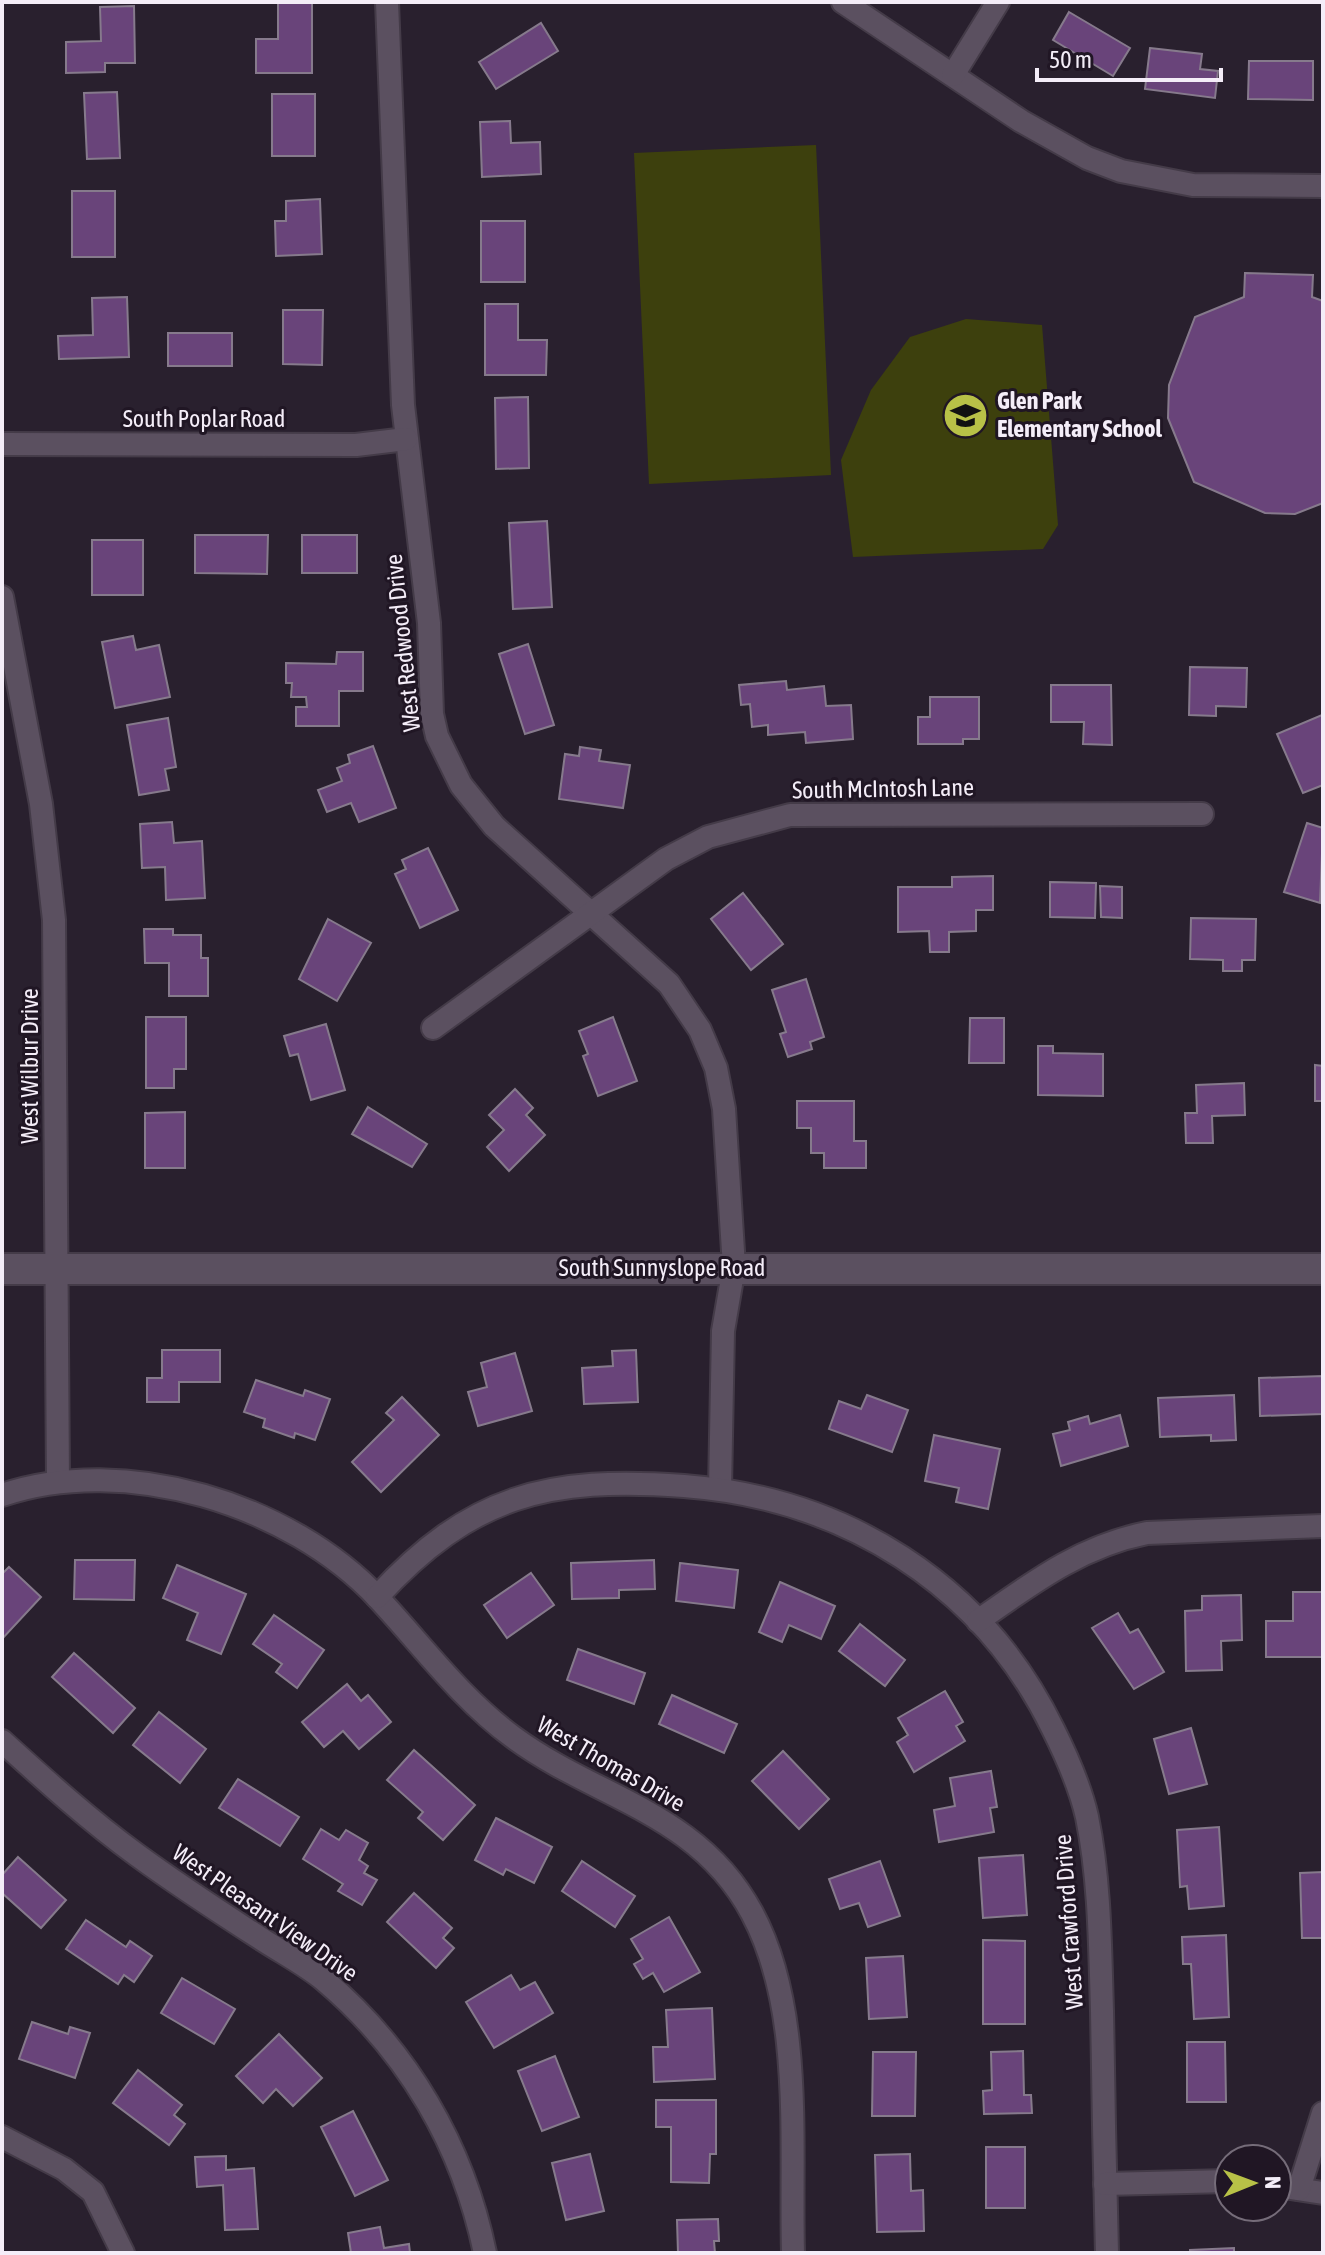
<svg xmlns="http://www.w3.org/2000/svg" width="1325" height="2255" font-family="'Asap Condensed',sans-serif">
<rect width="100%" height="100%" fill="#29202e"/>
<g fill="#3d400d">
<polygon points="816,145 831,475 649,484 634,153"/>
<polygon points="966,319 1042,325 1058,525 1043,549 853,557 841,460 871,390 910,337"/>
</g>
<g fill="#69447a" stroke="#867a8c" stroke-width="2">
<polygon points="278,2 312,2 312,73 256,73 256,39 278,39"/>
<polygon points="134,6 135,63 105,63 105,72 66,73 66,42 101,41 100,7"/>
<polygon points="1069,12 1130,48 1113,76 1053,40"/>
<polygon points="541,23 558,51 496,89 479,62"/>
<polygon points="1150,48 1202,54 1200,69 1218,71 1215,98 1145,89"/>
<polygon points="1249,61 1313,61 1313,100 1248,99"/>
<polygon points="117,92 120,158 87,159 84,93"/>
<rect x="272" y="94" width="43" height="62"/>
<polygon points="510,121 511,143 540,142 541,174 482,177 480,122"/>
<rect x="72" y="191" width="43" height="66"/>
<polygon points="320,199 322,254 276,256 275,221 286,221 286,201"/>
<rect x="481" y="221" width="44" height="61"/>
<polygon points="1245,273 1313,275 1312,297 1323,301 1323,503 1295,514 1265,513 1194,482 1168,418 1169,385 1195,317 1244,297"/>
<polygon points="127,297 129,357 59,359 58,336 93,335 92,298"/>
<polygon points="485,304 518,304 518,340 547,340 546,375 485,375"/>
<polygon points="283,310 323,310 322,365 283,364"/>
<rect x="168" y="333" width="64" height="33"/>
<polygon points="528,397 529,468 496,469 495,398"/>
<polygon points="547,521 552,607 513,609 509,523"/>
<polygon points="195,535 268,535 267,574 195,573"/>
<rect x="302" y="535" width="55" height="38"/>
<rect x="92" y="540" width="51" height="55"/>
<polygon points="133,636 136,650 159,645 170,697 115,708 102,642"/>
<polygon points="528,644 554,725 525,734 499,654"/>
<polygon points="337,652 363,652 363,691 339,691 339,726 296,726 296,707 307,707 306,697 291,697 292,683 286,683 286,663 336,664"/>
<polygon points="1190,667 1247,668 1246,707 1216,706 1216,716 1189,715"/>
<polygon points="786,681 787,690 824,686 826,706 851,705 853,739 806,743 805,732 768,735 768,725 752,727 750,704 741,705 739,685"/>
<polygon points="1051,685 1111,685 1112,745 1083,744 1084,722 1051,722"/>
<polygon points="930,697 979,697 979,739 963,739 963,744 918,744 918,717 930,717"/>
<polygon points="1322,715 1323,785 1303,793 1277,734"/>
<polygon points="168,718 176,767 165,769 169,790 139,795 127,725"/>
<polygon points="373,746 396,808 359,822 351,803 327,812 318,790 342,781 337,768 350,763 348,755"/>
<polygon points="580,747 601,750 599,761 630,765 623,808 559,799 565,754 579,756"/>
<polygon points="172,822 174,843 202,841 205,898 166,900 165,867 142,868 140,824"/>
<polygon points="1307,823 1323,828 1320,903 1284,892"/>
<polygon points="428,848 458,910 420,928 395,874 406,869 402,860"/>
<polygon points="993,876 993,910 976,910 976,931 949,932 949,952 930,952 929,931 898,932 898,887 952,887 952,877"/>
<polygon points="1050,882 1096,883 1095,918 1050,917"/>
<polygon points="1100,886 1122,887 1122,918 1101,917"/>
<polygon points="743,893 783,944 751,970 711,919"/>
<polygon points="1191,918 1256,919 1255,960 1242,960 1242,971 1223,971 1223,960 1190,959"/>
<polygon points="328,919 371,943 337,1001 299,979"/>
<polygon points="144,929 173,929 173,935 201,935 201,958 208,958 208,996 169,996 169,963 145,963"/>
<polygon points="806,979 824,1037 810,1042 812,1049 788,1057 780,1034 786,1032 772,990"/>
<polygon points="146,1017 186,1017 186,1069 174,1069 174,1088 146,1088"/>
<polygon points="613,1017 637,1081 598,1096 583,1056 588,1054 579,1031"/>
<polygon points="970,1018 1004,1018 1004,1063 969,1063"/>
<polygon points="326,1024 345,1090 311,1100 298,1054 290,1056 284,1036"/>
<polygon points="1038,1046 1053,1046 1053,1053 1103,1054 1103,1096 1038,1095"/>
<polygon points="1315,1065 1323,1066 1323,1101 1315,1101"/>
<polygon points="1244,1083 1245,1115 1212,1116 1213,1143 1186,1143 1185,1113 1197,1113 1196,1085"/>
<polygon points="515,1089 533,1108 526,1115 545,1135 509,1171 487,1147 504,1130 489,1115"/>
<polygon points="797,1101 854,1101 854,1141 866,1141 866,1168 824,1168 824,1153 811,1153 811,1128 797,1128"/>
<polygon points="368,1107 427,1144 412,1167 352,1134"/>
<polygon points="185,1112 185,1168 145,1168 145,1113"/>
<polygon points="162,1350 220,1350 220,1382 179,1382 179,1402 147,1402 147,1378 162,1378"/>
<polygon points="636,1350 638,1402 584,1404 582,1368 613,1366 612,1351"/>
<polygon points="515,1353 532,1411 478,1426 468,1392 487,1387 481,1363"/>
<polygon points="1323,1376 1323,1414 1260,1416 1259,1378"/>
<polygon points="256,1380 303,1396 305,1390 330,1399 315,1440 295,1433 294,1438 263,1427 265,1419 244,1412"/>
<polygon points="867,1395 908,1410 892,1452 829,1429 839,1401 861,1409"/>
<polygon points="1234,1395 1236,1440 1211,1441 1211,1435 1160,1437 1158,1398"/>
<polygon points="402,1397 439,1435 381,1492 352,1462 394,1420 386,1413"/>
<polygon points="1120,1415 1128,1446 1061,1466 1053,1434 1070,1430 1068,1422 1088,1416 1090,1424"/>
<polygon points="934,1435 1000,1449 988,1509 956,1502 959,1488 925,1481"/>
<polygon points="75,1560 135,1560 134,1600 74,1599"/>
<polygon points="654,1560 655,1589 619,1590 619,1598 572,1599 571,1563"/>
<polygon points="680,1563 738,1570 734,1608 676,1601"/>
<polygon points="177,1565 246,1594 221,1654 187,1640 198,1613 163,1598"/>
<polygon points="9,1567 41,1597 2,1639 2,1574"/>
<polygon points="531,1573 554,1605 507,1638 484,1605"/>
<polygon points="780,1582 835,1606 821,1639 789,1625 782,1642 759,1632"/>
<polygon points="1293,1592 1323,1592 1323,1657 1266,1657 1266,1621 1293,1621"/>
<polygon points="1241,1595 1242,1640 1221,1641 1222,1670 1186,1671 1185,1611 1202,1610 1202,1596"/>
<polygon points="1118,1613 1130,1633 1138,1629 1164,1672 1134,1689 1092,1628"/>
<polygon points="274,1615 324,1650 297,1688 276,1672 282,1664 253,1644"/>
<polygon points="860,1624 905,1660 885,1686 839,1651"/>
<polygon points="578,1649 645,1673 634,1704 567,1680"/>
<polygon points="74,1653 135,1708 113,1733 52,1677"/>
<polygon points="347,1684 361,1701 368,1695 391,1722 359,1749 343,1731 324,1747 302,1722"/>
<polygon points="945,1691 963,1722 956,1726 965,1741 914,1772 897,1742 908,1735 898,1718"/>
<polygon points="672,1695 737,1724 724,1753 659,1724"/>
<polygon points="159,1712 206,1749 180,1783 133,1745"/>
<polygon points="1191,1728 1207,1784 1169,1794 1154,1739"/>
<polygon points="414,1750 475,1805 443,1840 418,1818 423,1812 387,1780"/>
<polygon points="783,1751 829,1799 799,1829 752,1781"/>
<polygon points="991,1771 997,1807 990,1808 994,1832 939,1842 934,1810 955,1806 950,1778"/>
<polygon points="238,1779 299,1817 280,1846 219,1808"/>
<polygon points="496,1818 552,1847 534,1883 506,1869 503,1875 475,1860"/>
<polygon points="1219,1827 1224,1906 1189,1909 1187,1886 1180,1887 1177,1830"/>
<polygon points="321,1829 339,1840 346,1830 368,1843 359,1860 368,1866 364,1873 377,1880 362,1905 338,1891 343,1884 303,1859"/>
<polygon points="1023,1855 1027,1915 983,1918 979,1858"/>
<polygon points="18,1857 66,1900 41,1928 2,1893 2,1875"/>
<polygon points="582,1861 635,1896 615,1927 562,1891"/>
<polygon points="880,1861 900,1916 868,1927 859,1903 840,1909 829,1879"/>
<polygon points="1323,1872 1323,1938 1302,1938 1300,1873"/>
<polygon points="414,1893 452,1928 443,1938 454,1948 436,1968 387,1922"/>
<polygon points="669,1917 700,1972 664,1992 653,1973 643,1979 634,1964 643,1959 631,1939"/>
<polygon points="86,1920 126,1947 130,1941 152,1956 134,1982 124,1975 118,1984 66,1949"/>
<polygon points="1226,1935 1229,2017 1194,2019 1191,1964 1183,1964 1182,1937"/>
<polygon points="983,1940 1025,1941 1025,2024 983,2024"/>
<polygon points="903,1956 907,2017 869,2019 866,1958"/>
<polygon points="511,1975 520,1990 535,1982 553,2013 494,2048 466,2002"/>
<polygon points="182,1978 235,2009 214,2044 161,2013"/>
<polygon points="712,2008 715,2079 654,2082 653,2047 668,2047 666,2010"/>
<polygon points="32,2022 68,2034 70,2027 90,2033 75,2078 19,2059"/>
<polygon points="279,2034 322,2078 293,2106 276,2089 263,2103 236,2076"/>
<polygon points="1187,2042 1225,2042 1226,2102 1187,2102"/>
<polygon points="1023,2051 1024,2095 1031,2095 1032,2113 984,2114 983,2091 992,2090 991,2052"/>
<polygon points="873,2052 916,2052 915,2116 872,2116"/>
<polygon points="555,2056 579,2117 542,2131 518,2071"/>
<polygon points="138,2070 182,2105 174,2115 185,2124 169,2145 113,2103"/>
<polygon points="656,2100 716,2100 716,2154 710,2154 709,2183 671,2182 671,2127 656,2127"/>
<polygon points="353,2111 388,2180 355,2196 321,2127"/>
<rect x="986" y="2147" width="39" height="61"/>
<polygon points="590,2154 604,2211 566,2220 552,2163"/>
<polygon points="910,2154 911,2191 923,2190 924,2231 877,2232 875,2155"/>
<polygon points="226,2156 226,2170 254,2168 258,2229 225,2230 223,2185 197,2187 195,2157"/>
<polygon points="718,2219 719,2241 714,2241 715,2253 678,2253 677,2220"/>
<polygon points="380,2227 384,2248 409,2244 410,2253 351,2253 348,2233"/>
<polygon points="1234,2248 1234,2253 1190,2253 1190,2250"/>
</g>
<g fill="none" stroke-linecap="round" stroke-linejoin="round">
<defs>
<g id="street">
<polyline points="387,2 403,405 429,623 432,714 437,736 461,785 494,826 669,984 700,1030 716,1068 724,1109 734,1267 723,1331 720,1489"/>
<polyline points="843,2 1021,121 1087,158 1121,171 1193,185 1323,186"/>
<polyline points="953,75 998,2"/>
<polyline points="2,444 356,445 406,439"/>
<polyline points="2,597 41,804 54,920 58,1482"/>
<polyline points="433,1028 666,859 708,837 790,815 1202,814"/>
<path d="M 2,1495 C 125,1453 290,1504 378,1598 C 422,1645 460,1698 513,1737 C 597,1799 698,1812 752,1913 C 804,2010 790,2145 793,2253"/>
<path d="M 377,1597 C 470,1495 549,1476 684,1486 C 844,1498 982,1583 1053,1729 C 1067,1757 1080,1786 1087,1817 C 1100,1881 1100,1946 1102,2011 C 1103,2092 1105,2172 1107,2253"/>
<path d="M 978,1621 C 1032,1583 1081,1546 1147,1533 L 1323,1526"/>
<path d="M 2,1741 C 46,1781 89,1820 137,1855 C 178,1885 221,1913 263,1940 C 283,1953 306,1965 324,1980 C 408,2051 463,2146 485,2253"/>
<polyline points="2,2137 64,2169 93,2192 123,2253"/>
<polyline points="1105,2184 1229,2181"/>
<polyline points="1277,2186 1323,2193"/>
<polyline points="1299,2189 1323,2113"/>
</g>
<polyline id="secondary" points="2,1269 1323,1269"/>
</defs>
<use href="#street" stroke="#443b48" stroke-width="26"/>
<use href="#secondary" stroke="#443b48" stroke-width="34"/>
<use href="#street" stroke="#5b5060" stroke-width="22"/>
<use href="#secondary" stroke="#5b5060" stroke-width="30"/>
</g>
<defs>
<symbol id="school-disc" viewBox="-11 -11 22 22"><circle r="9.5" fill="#b8c147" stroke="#201624"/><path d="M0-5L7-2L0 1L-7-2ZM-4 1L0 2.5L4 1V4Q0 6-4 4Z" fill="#111"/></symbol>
</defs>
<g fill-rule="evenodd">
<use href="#school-disc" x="940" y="390" width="51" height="51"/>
</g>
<g text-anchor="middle" stroke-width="6" stroke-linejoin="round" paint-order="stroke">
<g font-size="24" font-weight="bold" fill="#f4edf8" stroke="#201624" text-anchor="start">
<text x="997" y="409">Glen Park<tspan x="997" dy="28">Elementary School</tspan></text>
</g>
<g font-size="24" fill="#f4edf8" stroke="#201624">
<text x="204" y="427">South Poplar Road</text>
<text transform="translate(403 643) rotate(-96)" y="8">West Redwood Drive</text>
<text transform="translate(883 789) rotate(-1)" y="8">South McIntosh Lane</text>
<text transform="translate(30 1066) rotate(-90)" y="8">West Wilbur Drive</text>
<text x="662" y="1276">South Sunnyslope Road</text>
<text transform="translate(611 1764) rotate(30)" y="8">West Thomas Drive</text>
<text transform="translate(265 1913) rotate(35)" y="8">West Pleasant View Drive</text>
<text transform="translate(1069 1922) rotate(-94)" y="8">West Crawford Drive</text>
</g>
</g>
<rect width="1325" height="2255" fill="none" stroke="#f4edf8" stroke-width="8"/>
<g transform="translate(1253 2183) rotate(89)"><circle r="38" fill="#201624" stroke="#756c79" stroke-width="2"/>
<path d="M0-6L14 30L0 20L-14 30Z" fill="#b8c147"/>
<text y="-12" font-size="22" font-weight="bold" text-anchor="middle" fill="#f4edf8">N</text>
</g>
<path d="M1037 68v12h184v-12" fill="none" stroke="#f4edf8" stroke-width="4"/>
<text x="1049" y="68" font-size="24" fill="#f4edf8" stroke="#201624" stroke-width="6" paint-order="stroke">50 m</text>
</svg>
